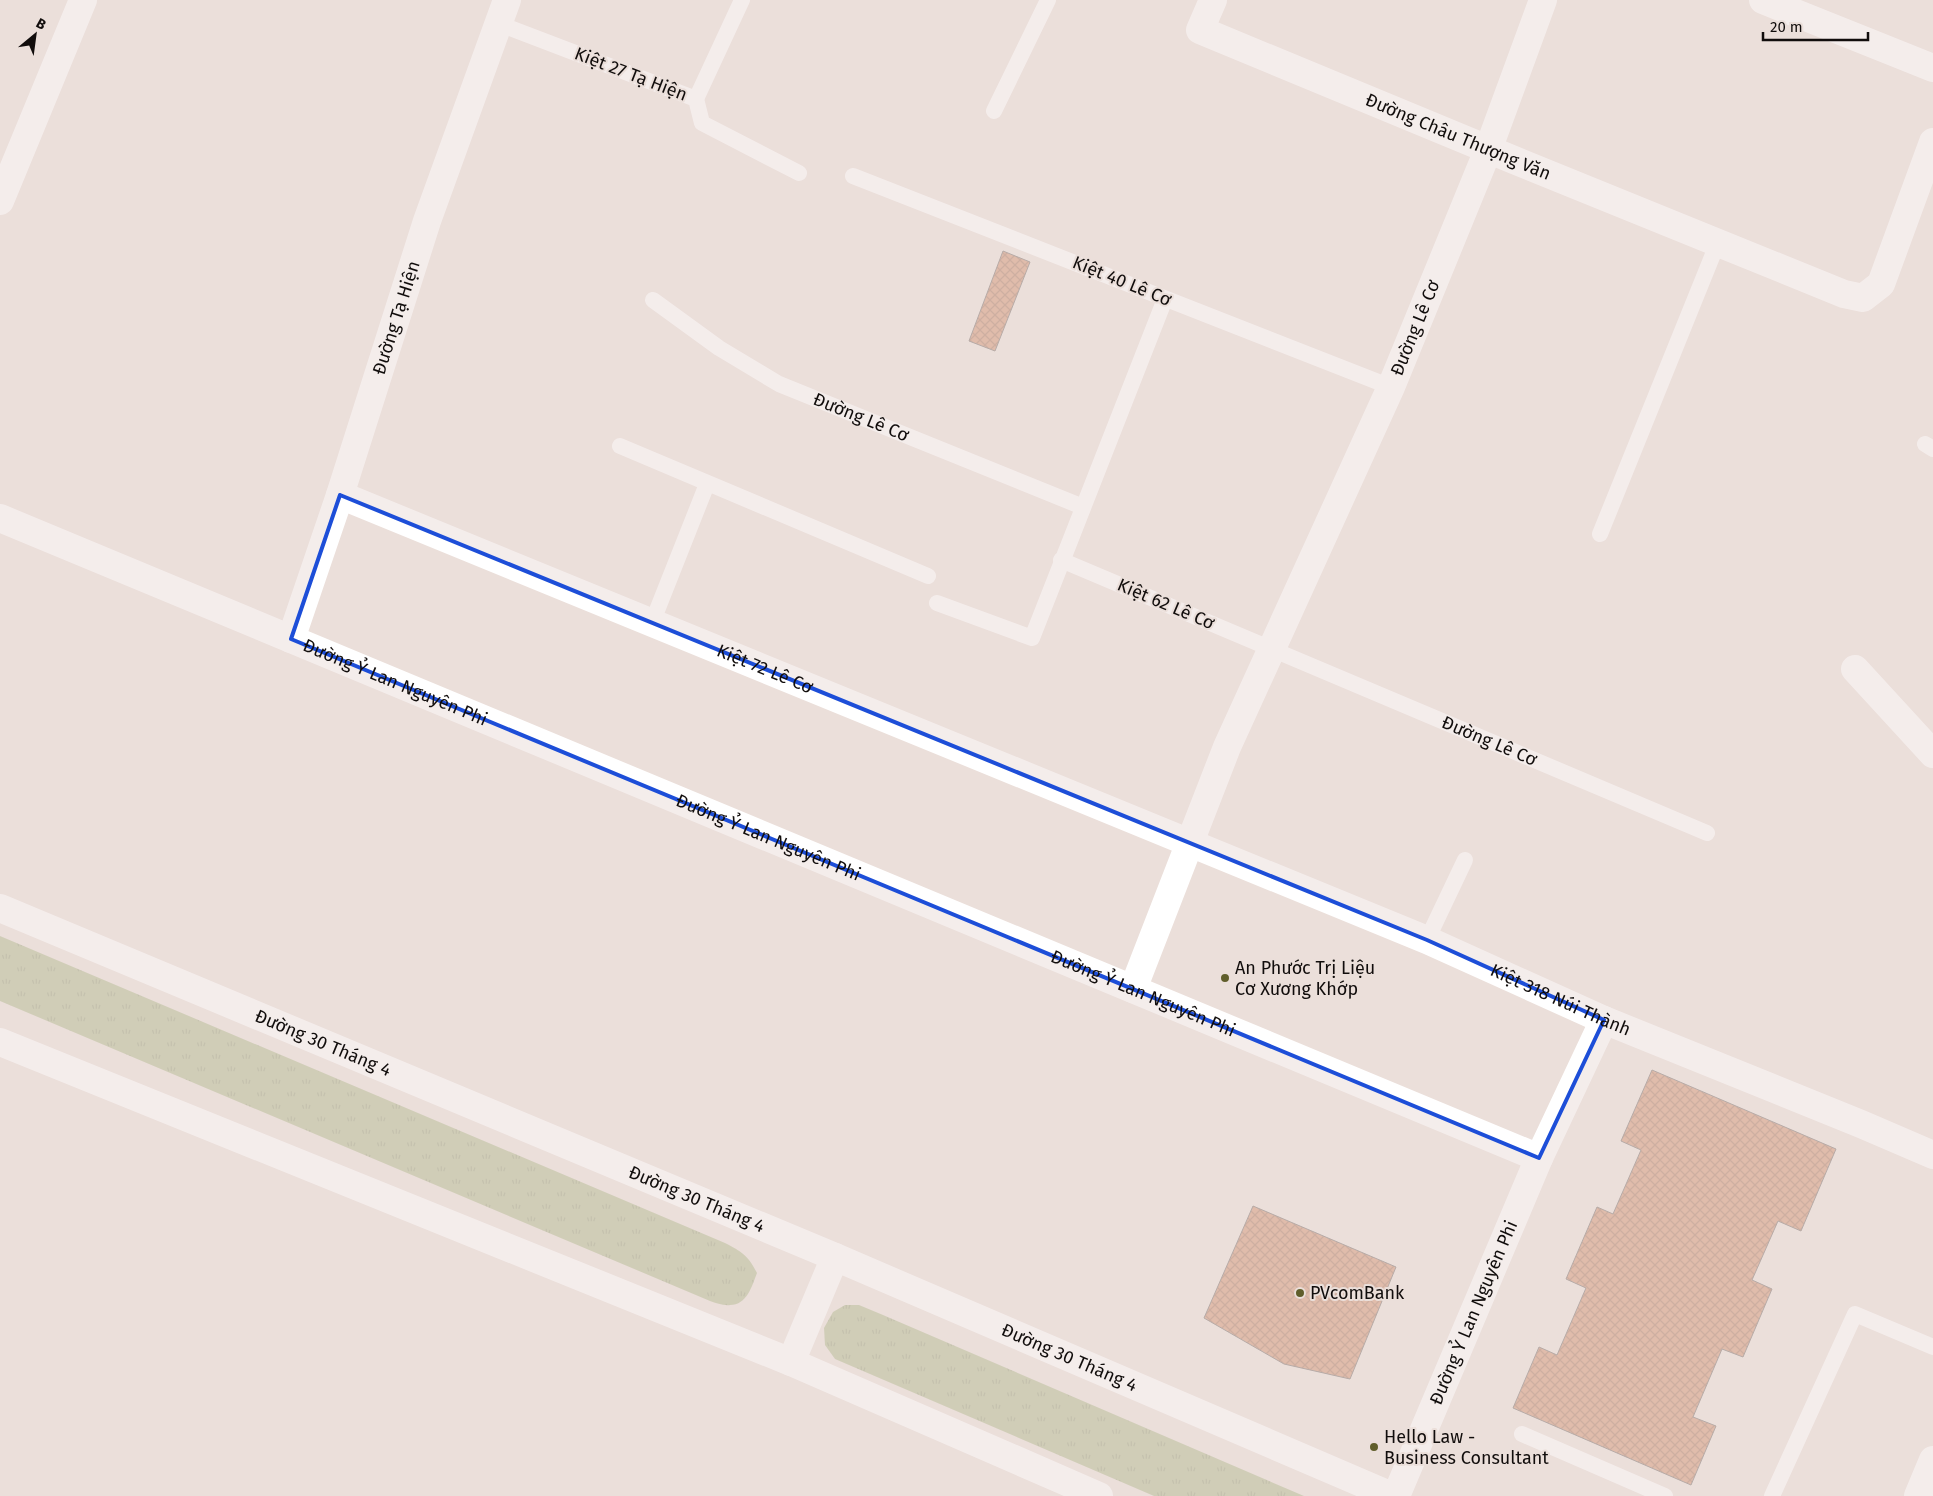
<svg xmlns="http://www.w3.org/2000/svg" width="1933" height="1496" font-family="'Fira Sans',sans-serif">
<defs>
<pattern id="grass-tufts" width="24" height="20" patternUnits="userSpaceOnUse" patternTransform="scale(1.25)"><rect width="24" height="20" fill="#b0b98d"/><path d="M3 7l-1-3M5 7V3M7 7l1-3M15 17l-1-3M17 17v-4M19 17l1-3" fill="none" stroke="#969e78"/></pattern>
<pattern id="building-cross-hatch" width="8" height="8" patternUnits="userSpaceOnUse" patternTransform="scale(1.25)"><rect width="8" height="8" fill="#d39272"/><path d="M0 0l8 8M0 8l8-8" fill="none" stroke="#aa765c"/></pattern>
</defs>
<rect width="100%" height="100%" fill="#ebdfda"/>
<g fill="url(#grass-tufts)">
<path d="M 0,936 L 725,1243 C 742,1252 748,1255 757,1273 C 752,1286 747,1305 730,1305 C 724,1306 716,1303 710,1301 L 0,1001 Z"/>
<polygon points="845,1305 859,1305 883,1315 1304,1496 1154,1496 835,1359 825,1345 824,1328 833,1312"/>
</g>
<g fill="url(#building-cross-hatch)" stroke="#786e69">
<polygon points="1003,251 1030,262 995,351 969,341"/>
<polygon points="1652,1070 1836,1149 1801,1231 1778,1221 1752,1280 1772,1289 1743,1357 1722,1349 1693,1417 1716,1426 1691,1485 1513,1408 1539,1347 1557,1355 1586,1288 1566,1279 1597,1207 1613,1214 1641,1150 1621,1141"/>
<polygon points="1253,1206 1396,1267 1350,1379 1284,1364 1204,1318"/>
</g>
<g fill="none" stroke-linecap="round" stroke-linejoin="round">
<g stroke="#fff" stroke-width="16">
<polyline points="497,23 696,99 702,123 799,173"/>
<polyline points="696,99 742,0"/>
<polyline points="994,111 1048,0"/>
<polyline points="853,176 1391,387"/>
<path id="s1" d="M 653,300 L 719,348 L 779,384 L 1083,507"/>
<polyline points="1925,444 1933,449"/>
<polyline points="620,446 928,576"/>
<polyline points="1600,534 1718,242"/>
<path id="s2" d="M 1061,560 L 1707,833"/>
<polyline points="937,603 1032,638 1165,299"/>
<polyline points="652,623 707,484"/>
<polyline points="1427,940 1465,860"/>
<polyline points="1522,1434 1665,1496"/>
<polyline points="1772,1496 1855,1314 1933,1347"/>
</g>
<g stroke="#fff" stroke-width="28">
<path id="s3" d="M 1213,0 L 1200,30 L 1514,160 L 1844,294 L 1863,298 L 1881,284 L 1933,142"/>
<polyline points="1763,0 1933,68"/>
<path id="s4" d="M 340,495 L 1427,940 L 1604,1020 L 1861,1124 L 1933,1155"/>
<path id="s5" d="M 0,518 L 1539,1158"/>
<path id="s6" d="M 291,639 L 340,495 L 427,221 L 507,0"/>
<polyline points="1855,669 1933,754"/>
<path id="s7" d="M 1133,989 L 1227,747 L 1391,387 L 1488,150 L 1543,0"/>
<path id="s8" d="M 1396,1496 L 1539,1158 L 1604,1020"/>
</g>
<g stroke="#fff" stroke-width="28">
<polyline points="0,201 83,0"/>
<path id="s9" d="M 0,908 L 835,1257 L 1392,1496"/>
<polyline points="0,1042 791,1362 1099,1496"/>
<polyline points="791,1362 835,1257"/>
<polyline points="1918,1496 1933,1460"/>
</g>
</g>
<path d="M0 0H1933V1496H0ZM 340,495 L 1427,940 L 1604,1020 L 1539,1158 L 291,639 Z" fill="#ebdfda" fill-opacity=".55" fill-rule="evenodd"/>
<path fill="none" stroke="#1d4ed8" stroke-width="4" stroke-linejoin="round" d="M 340,495 L 1427,940 L 1604,1020 L 1539,1158 L 291,639 Z"/>
<g fill="#605e2b" stroke="#ebdfda" stroke-width="2">
<circle cx="1225" cy="978" r="5"/>
<circle cx="1300" cy="1293" r="5"/>
<circle cx="1374" cy="1447" r="5"/>
</g>
<g text-anchor="middle" stroke-width="4" stroke-linejoin="round" paint-order="stroke">
<g font-size="18" fill="#110d0c" stroke="#ebdfda">
<text transform="translate(631 74) rotate(21)" y="6">Kiệt 27 Tạ Hiện</text>
<text dy="6" stroke="none"><textPath href="#s3" startOffset="312">Đường Châu Thượng Văn</textPath></text>
<text transform="translate(1122 281) rotate(22)" y="6">Kiệt 40 Lê Cơ</text>
<text dy="6" stroke="none"><textPath href="#s6" startOffset="338">Đường Tạ Hiện</textPath></text>
<text dy="6" stroke="none"><textPath href="#s7" startOffset="719">Đường Lê Cơ</textPath></text>
<text dy="6" stroke="none"><textPath href="#s1" startOffset="240">Đường Lê Cơ</textPath></text>
<text transform="translate(1166 604) rotate(23)" y="6">Kiệt 62 Lê Cơ</text>
<text dy="6" stroke="none"><textPath href="#s4" startOffset="459">Kiệt 72 Lê Cơ</textPath></text>
<text dy="6" stroke="none"><textPath href="#s5" startOffset="428">Đường Ỷ Lan Nguyên Phi</textPath></text>
<text dy="6" stroke="none"><textPath href="#s2" startOffset="465">Đường Lê Cơ</textPath></text>
<text dy="6" stroke="none"><textPath href="#s5" startOffset="832">Đường Ỷ Lan Nguyên Phi</textPath></text>
<text dy="6" stroke="none"><textPath href="#s5" startOffset="1238">Đường Ỷ Lan Nguyên Phi</textPath></text>
<text dy="6" stroke="none"><textPath href="#s4" startOffset="1321">Kiệt 318 Núi Thành</textPath></text>
<text dy="6" stroke="none"><textPath href="#s9" startOffset="350">Đường 30 Tháng 4</textPath></text>
<text dy="6" stroke="none"><textPath href="#s9" startOffset="755">Đường 30 Tháng 4</textPath></text>
<text dy="6" stroke="none"><textPath href="#s8" startOffset="199">Đường Ỷ Lan Nguyên Phi</textPath></text>
<text dy="6" stroke="none"><textPath href="#s9" startOffset="1160">Đường 30 Tháng 4</textPath></text>
</g>
<g font-size="18" fill="#110d0c" stroke="#ebdfda" text-anchor="start">
<text x="1235" y="974">An Phước Trị Liệu<tspan x="1235" dy="21">Cơ Xương Khớp</tspan></text>
<text x="1310" y="1299">PVcomBank</text>
<text x="1384" y="1443">Hello Law -<tspan x="1384" dy="21">Business Consultant</tspan></text>
</g>
</g>
<g transform="translate(35 35) rotate(29)" stroke="#ebdfda" stroke-width="4" paint-order="stroke">
<path d="M0-4L9 19L0 12L-9 19Z" fill="#110d0c"/>
<text y="-8" font-size="14" font-weight="bold" text-anchor="middle" fill="#110d0c">B</text>
</g>
<path d="M1763 32v8h105v-8" fill="none" stroke="#110d0c" stroke-width="2.5"/>
<text x="1770" y="32" font-size="15" fill="#110d0c" stroke="#ebdfda" stroke-width="4" paint-order="stroke">20 m</text>
</svg>
